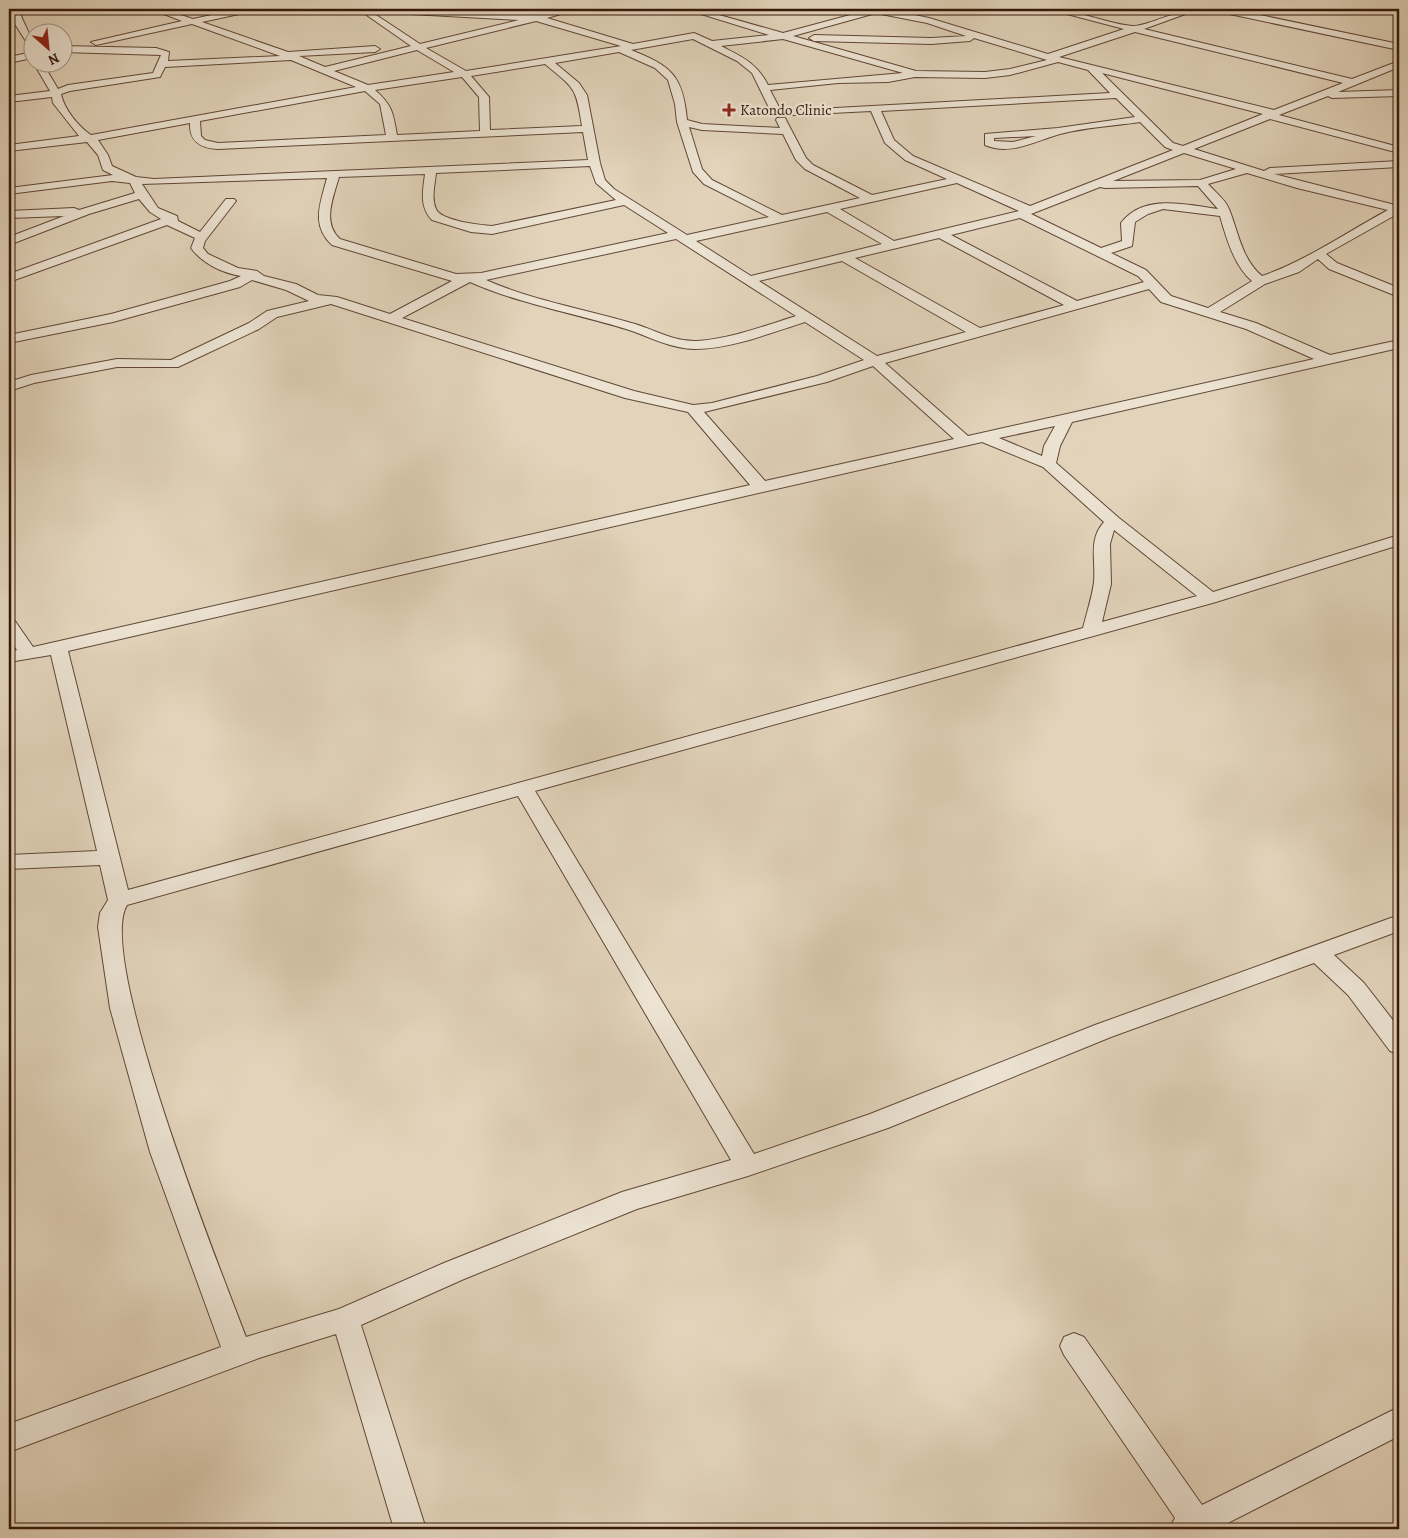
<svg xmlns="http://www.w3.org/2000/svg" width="1408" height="1538" font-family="Alegreya,serif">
<rect width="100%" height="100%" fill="#e2d4bb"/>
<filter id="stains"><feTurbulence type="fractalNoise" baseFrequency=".004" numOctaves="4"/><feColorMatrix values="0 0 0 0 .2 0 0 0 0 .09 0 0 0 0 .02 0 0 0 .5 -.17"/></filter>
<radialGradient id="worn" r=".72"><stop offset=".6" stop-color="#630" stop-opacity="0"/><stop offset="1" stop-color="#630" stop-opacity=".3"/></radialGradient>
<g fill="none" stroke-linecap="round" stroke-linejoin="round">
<defs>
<g id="minor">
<path d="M 11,9 L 19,9 C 22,23 32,33 32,47 L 29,46 L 13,21 Z"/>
<path d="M 151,9 L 163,9 L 193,19 L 239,9 L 254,9 L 253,11 L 202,22 L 288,52 L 375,46 L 380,49 L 375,52 L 299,56 L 325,67 L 411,46 L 358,9 L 367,9 L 420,44 L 519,20 L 375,12 L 371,9 L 418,9 L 537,15 L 564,9 L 578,9 L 547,18 L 633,44 L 694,33 L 712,41 L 769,35 L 685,9 L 698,9 L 783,33 L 865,11 L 864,9 L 886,9 L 929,18 L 1048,54 L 1124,29 L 1048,9 C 1077,9 1103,23 1132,26 C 1146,27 1178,9 1199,9 L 1144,29 L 1352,79 L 1399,61 L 1399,67 L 1338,92 L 1399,90 L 1399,96 L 1332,98 L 1328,96 L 1279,115 L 1399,147 L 1399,153 L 1270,119 L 1194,149 L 1264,171 L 1270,168 L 1399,161 L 1399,167 L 1274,174 L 1399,206 L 1399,213 L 1326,254 L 1337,263 L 1399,288 L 1399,297 L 1329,269 L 1318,259 L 1299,272 L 1265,284 L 1220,312 L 1256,323 L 1330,355 L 1399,340 L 1399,348 L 1072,422 L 1060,446 L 1056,463 L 1119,518 L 1213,592 L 1399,535 L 1399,545 L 1216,602 L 535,791 L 754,1154 L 870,1114 L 1095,1025 L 1399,915 L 1399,931 L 1334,955 L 1364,983 L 1399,1028 L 1399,1054 L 1390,1051 L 1348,995 L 1314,963 L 1111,1037 L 888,1128 L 748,1176 L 637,1209 L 464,1279 L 361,1325 L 426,1529 L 394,1529 L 336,1334 L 259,1358 L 9,1452 L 9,1424 L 221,1347 L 150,1152 L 110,1008 L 98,927 L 100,913 L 108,900 L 100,865 L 9,869 L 9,855 L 97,851 L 51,655 L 9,662 L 9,652 L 17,650 L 9,638 L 9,620 L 15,621 L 33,647 L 750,485 L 688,412 L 625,398 L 331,304 L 277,317 L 259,329 L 178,367 L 117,367 L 34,383 L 9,391 L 9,382 L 31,375 L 117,359 L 171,360 L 249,323 L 267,311 L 309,301 L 286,290 L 252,280 L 240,287 L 113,322 L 9,343 L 9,335 L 111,314 L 230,281 L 241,276 C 222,273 202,263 191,248 L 195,238 L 167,225 L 9,282 L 9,274 L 161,219 L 150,212 L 139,199 L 89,214 L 9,245 L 9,237 L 64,216 L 9,218 L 9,211 L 74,208 L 79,210 L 135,193 L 130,183 L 112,181 L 9,194 L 9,188 L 113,175 L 103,170 L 98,155 L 87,142 L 9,151 L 9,145 L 79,136 L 53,103 L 52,97 L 9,102 L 9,96 L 50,91 L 33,62 L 42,62 L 58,89 L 68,85 L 153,73 L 161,55 L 62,52 L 62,46 L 156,48 L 169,52 L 168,61 L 280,56 L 192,24 L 96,45 L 91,42 L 182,21 ZM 876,13 L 927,23 L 966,36 L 931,38 L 814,35 L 809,38 L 814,41 L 931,44 L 970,41 L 974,38 L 1047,60 L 1010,69 L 985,72 L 916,71 L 793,36 ZM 536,21 L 621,46 L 466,71 L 426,48 ZM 1135,32 L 1343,83 L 1274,110 L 1059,57 ZM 693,39 L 737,61 L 752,73 L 773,116 L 871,111 L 885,143 L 905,160 L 947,179 L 872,195 L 813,165 L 806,158 L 785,118 L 777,118 L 776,120 L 780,128 L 702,124 L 687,120 C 683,75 671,66 631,50 ZM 783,39 L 903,73 L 768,85 C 756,62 742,57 721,46 ZM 417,50 L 454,72 L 368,85 L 334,71 ZM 619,52 L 655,68 L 668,80 L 675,104 L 677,122 L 693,172 L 704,184 L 769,217 L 687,235 L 614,189 L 605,180 L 600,163 L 587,95 L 579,83 L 555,63 ZM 291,60 L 356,87 L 91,135 C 78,126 64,109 61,94 L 70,91 L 160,77 L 165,67 ZM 1058,62 L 1088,70 L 1110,93 L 781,111 L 770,90 L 838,83 L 888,82 L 915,77 L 985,78 L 1010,75 ZM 545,64 C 575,89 576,87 582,126 L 490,130 L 489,97 L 471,76 ZM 1102,73 L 1263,114 L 1183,146 L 1173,143 ZM 462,77 L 479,97 L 480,131 L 397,135 C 393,112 392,105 375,90 ZM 365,91 L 380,104 L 386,135 L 218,143 L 205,140 L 201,136 L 200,121 ZM 1116,98 L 1135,117 L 1058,128 L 985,134 L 985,145 C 1011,156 1035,141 1060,134 C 1085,127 1114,126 1140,122 L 1165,147 L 1173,150 L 1030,206 L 913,156 L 894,140 L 881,111 ZM 190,123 C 189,142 201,148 218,149 L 583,132 L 588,160 L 154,179 L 136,177 L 112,166 L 108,155 L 98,140 ZM 689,127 L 702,130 L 783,134 L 796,160 L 805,169 L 860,198 L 782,215 L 712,180 L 702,169 ZM 1036,136 L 1013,142 L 994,141 L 994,138 ZM 1184,153 L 1236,169 L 1200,180 L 1113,181 ZM 590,166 L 596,183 L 616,200 L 492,226 C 480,225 441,221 436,209 C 431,198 435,184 436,173 ZM 1247,173 L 1297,188 L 1388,210 C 1347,232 1306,261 1262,276 C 1242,260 1238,231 1229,209 C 1226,200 1215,192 1208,184 ZM 425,174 C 423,191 419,206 432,220 L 471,232 L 492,234 L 624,205 L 668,233 L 481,273 L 456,274 L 340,239 C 322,223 333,198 339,177 ZM 327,178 C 321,202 310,225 332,245 L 452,281 L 390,314 L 337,297 L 318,295 L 296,284 L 264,276 L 257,271 L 238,268 L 208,254 L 203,248 L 205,241 L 236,201 L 234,199 L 226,199 L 200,232 L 178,221 L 177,216 L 158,208 L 142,184 ZM 957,183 L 1019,211 L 894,241 L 840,209 ZM 1198,186 L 1218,209 C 1187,205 1144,193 1121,223 L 1122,241 L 1101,248 L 1031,214 L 1100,187 L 1105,188 ZM 1163,209 L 1220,216 C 1226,237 1234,266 1252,281 L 1208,308 L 1171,296 L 1146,270 L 1111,253 L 1132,246 L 1135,222 L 1148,214 ZM 827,212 L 882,244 L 751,276 L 696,241 ZM 1020,218 L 1138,276 L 1144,282 L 1077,301 L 951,235 ZM 939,238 L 1064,305 L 980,328 L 855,258 ZM 676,239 L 796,316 C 764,326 730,339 697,341 C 675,342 655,330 635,324 C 585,309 534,301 486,280 ZM 842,261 L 966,332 L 877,356 L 759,281 ZM 470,282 C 520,304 573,313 626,329 C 648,336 671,349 695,349 C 731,349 770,333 805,322 L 864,360 L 817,376 L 712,403 L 693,405 L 634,391 L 402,318 ZM 1149,289 L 1161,302 L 1246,329 L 1314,359 L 968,436 L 885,363 ZM 873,366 L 954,439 L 765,481 L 704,412 L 827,382 ZM 1055,426 L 1044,446 L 1042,456 L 999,438 ZM 982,442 L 1043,467 L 1104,522 C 1088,540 1096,559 1094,582 C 1092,597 1087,612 1083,628 L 128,890 L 68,651 ZM 1114,530 L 1197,596 L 1102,622 L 1111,584 L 1110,544 ZM 518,796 L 731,1160 L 622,1192 L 444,1263 L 339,1309 L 246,1337 C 221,1271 95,957 127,905 Z"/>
<polygon points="1216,9 1231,9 1399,44 1399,50 1220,12"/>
<polygon points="32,52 32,58 9,63 9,57"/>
<polygon points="1074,1333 1084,1337 1202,1505 1399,1407 1399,1436 1216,1529 1169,1529 1175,1518 1064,1355 1060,1346 1064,1337"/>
</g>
</defs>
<use href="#minor" stroke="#614736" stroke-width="2"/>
<use href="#minor" fill="#ece3d3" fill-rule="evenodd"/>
</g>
<path fill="#8f2418" stroke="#ece3d3" stroke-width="2" d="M726.5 102.5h5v5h5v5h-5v5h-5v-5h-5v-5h5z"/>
<g text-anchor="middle" stroke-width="4.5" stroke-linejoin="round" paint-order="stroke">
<g font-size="15" fill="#36180a" stroke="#ece3d3" text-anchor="start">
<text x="740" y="115">Katondo Clinic</text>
</g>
</g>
<rect width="1408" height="1538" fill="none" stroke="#e2d4bb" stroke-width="30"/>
<rect x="10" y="10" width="1388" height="1518" fill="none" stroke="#36180a" stroke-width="2.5"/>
<rect x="15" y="15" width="1378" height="1508" fill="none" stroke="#36180a"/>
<g transform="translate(48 48) rotate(153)"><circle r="24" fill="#ece3d3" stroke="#a39283"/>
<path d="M0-4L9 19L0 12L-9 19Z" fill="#8f2418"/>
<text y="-8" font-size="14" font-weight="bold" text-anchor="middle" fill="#36180a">N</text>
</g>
<rect width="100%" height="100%" filter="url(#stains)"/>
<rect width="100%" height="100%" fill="url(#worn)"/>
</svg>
